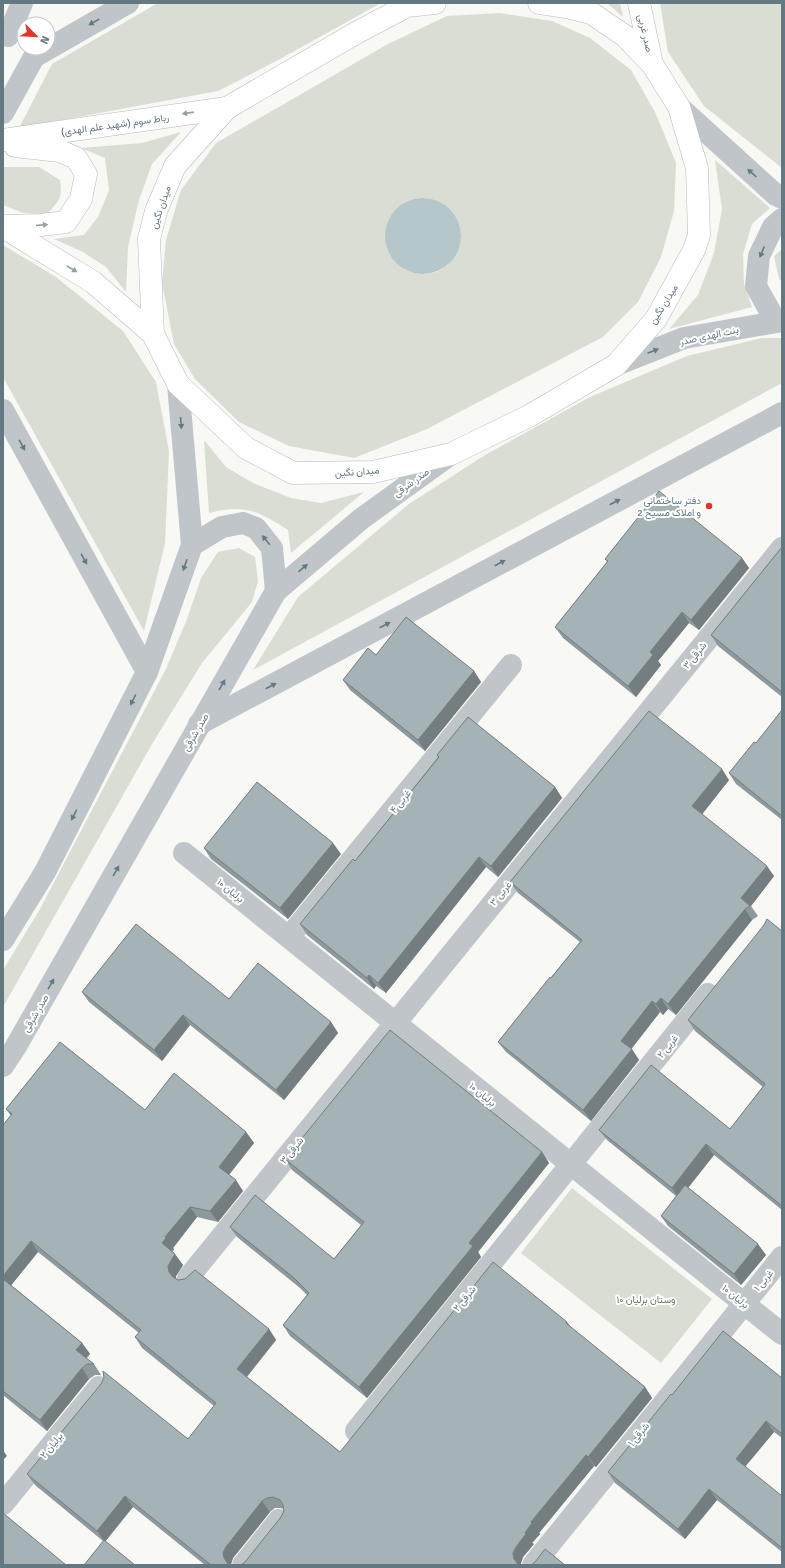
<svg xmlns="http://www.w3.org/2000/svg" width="785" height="1568" font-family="Signika,Vazirmatn,sans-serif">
<rect width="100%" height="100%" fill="#f8f8f5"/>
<g fill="#d9ddd4" fill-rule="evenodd">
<polygon points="158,3 381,3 280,59 218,91 19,128 52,64"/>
<polygon points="607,3 620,3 623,17"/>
<polygon points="660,3 782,3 782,168 704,106 668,52"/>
<path d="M 500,13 L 552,21 L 590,38 L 631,70 L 655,112 L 676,163 L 674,211 L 661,257 L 638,302 L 603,337 L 427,429 L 354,458 L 289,446 L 239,422 L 195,379 L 174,344 L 162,283 L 166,240 L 181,190 L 216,143 L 388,44 L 447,16 ZM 427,198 L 439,202 L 457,219 L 461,231 L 460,244 L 448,265 L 437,272 L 425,274 L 414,199 Z"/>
<polygon points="181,132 152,164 139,200 128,247 126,292 106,267 83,252 54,239 84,235 98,217 109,190 105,158 81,148 142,143"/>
<polygon points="715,160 770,208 752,224 743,254 744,284 752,307 669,329 698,295 714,253 722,209"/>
<path d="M 3,167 L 39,167 L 60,180 C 63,198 59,201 47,214 L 23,213 L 3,205 Z"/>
<polygon points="3,245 56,277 123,331 156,382 169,451 165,543 144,631 3,377"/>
<polygon points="782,249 782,282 779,279 774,256"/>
<polygon points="762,338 782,338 782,383 253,670 298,597 409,504 485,455 590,397 687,356"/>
<path d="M 204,440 L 226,467 L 253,483 L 291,498 L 321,503 L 364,492 L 291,553 L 288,530 C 259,511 244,504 209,513 Z"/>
<polygon points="239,548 255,557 258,581 252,602 202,663 152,744 3,1007 3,970 40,909 166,669 187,619 201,578 218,552"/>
<polygon points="572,1188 712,1299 661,1363 521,1253"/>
</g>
<circle fill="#b6c7c9" cx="423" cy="236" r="38"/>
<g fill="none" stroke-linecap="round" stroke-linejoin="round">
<defs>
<g id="secondary">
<polyline points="435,3 407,6 356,33 227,108 175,166 156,211 149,239 153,334 178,384 246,448 293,473 373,472 451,454 529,416 616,365 656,319 694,250 699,235 697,168 679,107 652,64 625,36 591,13 571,8 539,3"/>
<polyline points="639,3 652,64"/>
<polyline points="3,140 227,108"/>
<polyline points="3,226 41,225 66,222 81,199 86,174 76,158 60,151 15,146"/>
<polyline points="3,227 93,282 153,334"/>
</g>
</defs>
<use href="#secondary" stroke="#b3bbbf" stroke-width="23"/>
<g stroke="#bfc5c8" stroke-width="22">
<polyline points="8,36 22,3"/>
<polyline points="3,113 34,57 128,3"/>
<polyline points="3,410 147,672"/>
<polyline points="199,724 782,413"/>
<polyline points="184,853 782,1334"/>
<polyline points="289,937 511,665"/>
<polyline points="188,1278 782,548"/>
<polyline points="356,1431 708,994"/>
<polyline points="3,1504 99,1387"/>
<polyline points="243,1565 279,1520"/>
<polyline points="533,1565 782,1257"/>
</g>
<g stroke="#bfc5c8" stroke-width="22">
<polyline points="679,107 776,195 782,198"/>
<polyline points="776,322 756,286 759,256 773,227 782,219"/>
<polyline points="616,365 684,338 782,321"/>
<polyline points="192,545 222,527 243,523 256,528 272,548 276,591"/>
<polyline points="3,940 45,872 147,672 192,545 178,384"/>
<polyline points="3,1066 15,1048 276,591 361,519 451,454"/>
</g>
<use href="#secondary" stroke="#fff" stroke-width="22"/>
</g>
<g fill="#8e999d">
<polygon points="782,547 782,697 718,646 711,635"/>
<polygon points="742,558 749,568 699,630 689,623 658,661 661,665 636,697 563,638 555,627 607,562 605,559"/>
<polygon points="376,655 474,671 481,682 425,751 350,690 343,680"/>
<polygon points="782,710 782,820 736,784 729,773 756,743"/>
<polygon points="437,755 555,787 562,798 498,877 486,867 386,993 376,986 374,989 307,935 300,924 355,861 438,757"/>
<polygon points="729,780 702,814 774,876 751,906 758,916 752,920 676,1015 668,1009 663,1015 660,1012 631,1049 639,1060 591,1121 506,1052 498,1042 580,942 518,893 510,882"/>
<polygon points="204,848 341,854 288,919 211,859"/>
<polygon points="782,931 782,1210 714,1155 688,1188 766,1255 741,1285 668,1226 661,1216 676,1196 607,1140 599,1130 730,1129 763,1087 695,1031 688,1020"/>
<polygon points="82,992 229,999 331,1022 338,1033 284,1100 190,1025 162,1061 89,1002"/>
<polygon points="6,1109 145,1110 246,1132 254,1143 229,1175 243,1191 218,1222 197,1217 173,1248 174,1249 172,1251 183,1265 176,1276 176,1279 269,1329 276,1340 247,1377 340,1452 572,1329 645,1387 652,1398 596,1467 594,1466 539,1533 540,1534 532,1543 534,1544 523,1557 521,1563 521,1565 241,1565 245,1562 281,1517 284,1511 284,1509 280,1508 275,1508 270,1512 233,1558 231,1564 231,1565 205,1565 133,1507 103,1541 35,1485 27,1474 188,1439 214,1406 142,1348 135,1337 139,1333 38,1252 11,1285 82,1343 90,1354 86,1358 94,1364 101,1375 95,1375 89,1379 47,1431 3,1395 3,1125 11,1116"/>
<polygon points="542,1152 549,1163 478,1252 481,1257 367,1398 290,1336 283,1325 307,1295 300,1288 237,1237 230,1227 334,1259 361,1225 292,1170 285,1159"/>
<polygon points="782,1378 782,1438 774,1432 745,1467 782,1496 782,1552 717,1500 685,1539 615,1483 608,1472 672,1395"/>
</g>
<g fill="#747d7f">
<polygon points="742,558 749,568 699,630 691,620"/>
<polygon points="682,612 689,623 658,661 661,665 636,697 628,686 650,652"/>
<polygon points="474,671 481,682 425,751 418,740"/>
<polygon points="722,769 729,780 700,817 692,806"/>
<polygon points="555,787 562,798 498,877 491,866"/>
<polygon points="333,843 341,854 288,919 280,908"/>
<polygon points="479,857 486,867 386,993 378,983"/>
<polygon points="767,866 774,876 751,906 741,898"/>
<polygon points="745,909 752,920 676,1015 668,1004"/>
<polygon points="369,975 376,986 374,989 367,978"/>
<polygon points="661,998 668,1009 663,1015 656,1004"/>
<polygon points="652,1001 660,1012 629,1052 621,1041"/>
<polygon points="183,1015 190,1025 162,1061 154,1050"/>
<polygon points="331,1022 338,1033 284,1100 276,1090"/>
<polygon points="632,1049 639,1060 591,1121 583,1110"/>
<polygon points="246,1132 254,1143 227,1177 219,1167"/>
<polygon points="706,1144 714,1155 679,1199 672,1188"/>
<polygon points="542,1152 549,1163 478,1252 481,1257 367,1398 359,1387 469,1243"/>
<polygon points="236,1180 243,1191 218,1222 210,1211"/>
<polygon points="190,1207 197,1217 173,1248 174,1249 170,1254 162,1243 165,1237"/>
<polygon points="31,1241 38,1252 9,1288 3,1280 3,1276"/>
<polygon points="758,1244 766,1255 741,1285 734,1274"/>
<polygon points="175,1254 183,1265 176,1276 177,1283 169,1272 168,1266"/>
<polygon points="567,1322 575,1332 566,1323"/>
<polygon points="269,1329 276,1340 244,1380 237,1369"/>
<polygon points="82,1343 90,1354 84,1361 76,1350"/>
<polygon points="82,1368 89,1379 47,1431 40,1420"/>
<polygon points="645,1387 652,1398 596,1467 588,1457"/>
<polygon points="766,1421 774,1432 743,1469 736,1459"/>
<polygon points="3,1450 7,1456 3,1460"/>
<polygon points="586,1455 594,1466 539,1533 540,1534 532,1543 534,1544 523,1557 521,1563 521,1565 518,1565 514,1559 513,1553 516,1547 531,1522"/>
<polygon points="709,1489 717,1500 685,1539 678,1529"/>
<polygon points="125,1496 133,1507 105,1542 97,1531"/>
<polygon points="262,1501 270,1512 233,1558 231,1564 231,1565 228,1565 224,1558 223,1553 226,1547"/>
</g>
<g fill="#a5b2b6" stroke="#747d7f">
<polygon points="659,491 742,558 691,620 682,612 650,652 653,655 628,686 555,627 608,561 605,559"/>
<polygon points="782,547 782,692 711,635"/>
<polygon points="406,617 474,671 418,740 343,680 368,648 376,655"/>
<polygon points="782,710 782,816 729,773 754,742 756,743"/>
<polygon points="649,711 722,769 692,806 767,866 741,898 750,906 745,909 668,1004 661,998 656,1004 652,1001 621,1041 632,1049 583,1110 498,1042 550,977 551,978 582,940 510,882"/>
<polygon points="468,717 555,787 491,866 479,857 378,983 369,975 367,978 300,924 353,859 355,861 439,757 437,755"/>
<polygon points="257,782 333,843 280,908 204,848"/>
<polygon points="767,919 782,931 782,1206 706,1144 672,1188 599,1130 651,1065 730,1129 765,1084 688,1020 764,925"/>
<polygon points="136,924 229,999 258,963 331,1022 276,1090 183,1015 154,1050 82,992"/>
<polygon points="390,1030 542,1152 469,1243 473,1246 359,1387 283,1325 309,1293 293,1277 230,1227 255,1195 334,1259 364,1222 285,1159"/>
<polygon points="60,1042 145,1110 174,1073 246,1132 219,1167 236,1180 210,1211 190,1207 165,1237 166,1238 162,1243 175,1254 168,1266 169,1272 173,1277 178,1280 185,1279 195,1270 269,1329 237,1369 340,1452 493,1262 567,1322 566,1323 645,1387 588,1457 586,1455 531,1522 532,1523 525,1533 526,1534 516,1547 513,1553 514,1559 518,1564 520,1565 241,1565 245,1562 281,1517 284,1511 283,1505 280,1500 273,1497 267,1498 262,1501 226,1547 223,1553 224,1558 228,1564 230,1565 211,1565 125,1496 97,1531 27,1474 101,1384 104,1378 103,1371 188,1439 216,1403 135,1337 141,1330 31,1241 3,1276 3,1125 12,1114 6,1109"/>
<polygon points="685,1185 758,1244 734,1274 661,1216"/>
<polygon points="3,1279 82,1343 76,1350 94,1364 87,1364 82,1368 40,1420 3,1391"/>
<polygon points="723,1331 782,1378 782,1434 766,1421 736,1459 782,1496 782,1548 709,1489 678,1529 608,1472 671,1394 672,1395"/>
<polygon points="3,1513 66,1565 3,1565"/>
<polygon points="104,1540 135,1565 84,1565"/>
<polygon points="545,1549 565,1565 531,1565 535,1562"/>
</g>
<defs><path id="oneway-solid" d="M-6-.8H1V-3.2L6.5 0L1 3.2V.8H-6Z"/></defs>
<g fill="#627982">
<use href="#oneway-solid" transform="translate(94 22) rotate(151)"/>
<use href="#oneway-solid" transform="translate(752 173) rotate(-138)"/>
<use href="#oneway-solid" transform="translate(762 252) rotate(112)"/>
<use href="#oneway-solid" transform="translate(653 351) rotate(-21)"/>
<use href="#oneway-solid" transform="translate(181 423) rotate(85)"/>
<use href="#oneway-solid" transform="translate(22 445) rotate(61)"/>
<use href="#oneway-solid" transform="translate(615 502) rotate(-28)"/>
<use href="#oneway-solid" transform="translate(266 540) rotate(-129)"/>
<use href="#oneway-solid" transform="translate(84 559) rotate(61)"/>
<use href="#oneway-solid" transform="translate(500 563) rotate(-28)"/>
<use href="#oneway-solid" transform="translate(185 565) rotate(109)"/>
<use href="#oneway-solid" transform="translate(303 568) rotate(-40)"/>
<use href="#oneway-solid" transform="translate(385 625) rotate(-28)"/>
<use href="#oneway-solid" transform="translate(222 685) rotate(-60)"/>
<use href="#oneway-solid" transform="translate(271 686) rotate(-28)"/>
<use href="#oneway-solid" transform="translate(133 700) rotate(117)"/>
<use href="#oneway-solid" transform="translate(74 815) rotate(117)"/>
<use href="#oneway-solid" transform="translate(116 871) rotate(-60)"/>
<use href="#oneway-solid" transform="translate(51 984) rotate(-60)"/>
</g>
<g fill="#91a1a8">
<use href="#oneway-solid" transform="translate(188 113) rotate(172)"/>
<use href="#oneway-solid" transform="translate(42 225) rotate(-5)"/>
<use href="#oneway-solid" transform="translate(72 269) rotate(31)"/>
</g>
<circle fill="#ea3223" stroke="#fff" stroke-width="1.5" cx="709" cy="506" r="4"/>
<g text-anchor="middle" stroke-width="4" stroke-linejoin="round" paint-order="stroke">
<g font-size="10" fill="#627982" stroke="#fff">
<text transform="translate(646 33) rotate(77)" y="4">صدر غربی</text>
<text transform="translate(115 124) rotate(-8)" y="4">رباط سوم (شهید علم الهدی)</text>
<text transform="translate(160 207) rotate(-71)" y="4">میدان نگین</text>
<text transform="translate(663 304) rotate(-58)" y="4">میدان نگین</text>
<text transform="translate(709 335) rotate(-12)" y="4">بنت الهدی صدر</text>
<text transform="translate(357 471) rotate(-4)" y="4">میدان نگین</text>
<text transform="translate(411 482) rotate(-36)" y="4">صدر شرقی</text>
<text transform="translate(694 655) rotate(-51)" y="4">۳ شرقی</text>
<text transform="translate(195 732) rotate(-60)" y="4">صدر شرقی</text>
<text transform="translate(400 801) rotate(-51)" y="4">۴ غربی</text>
<text transform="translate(231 890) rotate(39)" y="4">برلیان ۱۰</text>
<text transform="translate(500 893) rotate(-51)" y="4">۳ غربی</text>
<text transform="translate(35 1013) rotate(-60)" y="4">صدر شرقی</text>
<text transform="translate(667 1046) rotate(-51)" y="4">۲ غربی</text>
<text transform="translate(483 1094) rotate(39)" y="4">برلیان ۱۰</text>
<text transform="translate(291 1150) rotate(-51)" y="4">۳ شرقی</text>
<text transform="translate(763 1280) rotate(-50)" y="4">۱ غربی</text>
<text transform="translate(736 1296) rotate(39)" y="4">برلیان ۱۰</text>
<text transform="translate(464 1298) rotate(-51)" y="4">۲ شرقی</text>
<text transform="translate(638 1434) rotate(-51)" y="4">۱ شرقی</text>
<text transform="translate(51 1445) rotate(-51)" y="4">برلیان ۲</text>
</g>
<g font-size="10" fill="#627982" stroke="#fff" text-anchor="end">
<text x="701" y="504">دفتر ساختمانی<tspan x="701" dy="12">و املاک مسیح 2</tspan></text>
</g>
<g font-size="10" fill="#697961" stroke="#fff">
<text x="646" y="1303">وستان برلیان ۱۰</text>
</g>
</g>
<rect width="785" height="1568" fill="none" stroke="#627982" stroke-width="8"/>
<g transform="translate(36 36) rotate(114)"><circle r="19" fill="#ffffff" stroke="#c0c9cd"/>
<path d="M0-3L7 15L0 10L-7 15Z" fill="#ea3223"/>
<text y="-6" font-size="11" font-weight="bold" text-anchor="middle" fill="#627982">N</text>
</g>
</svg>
